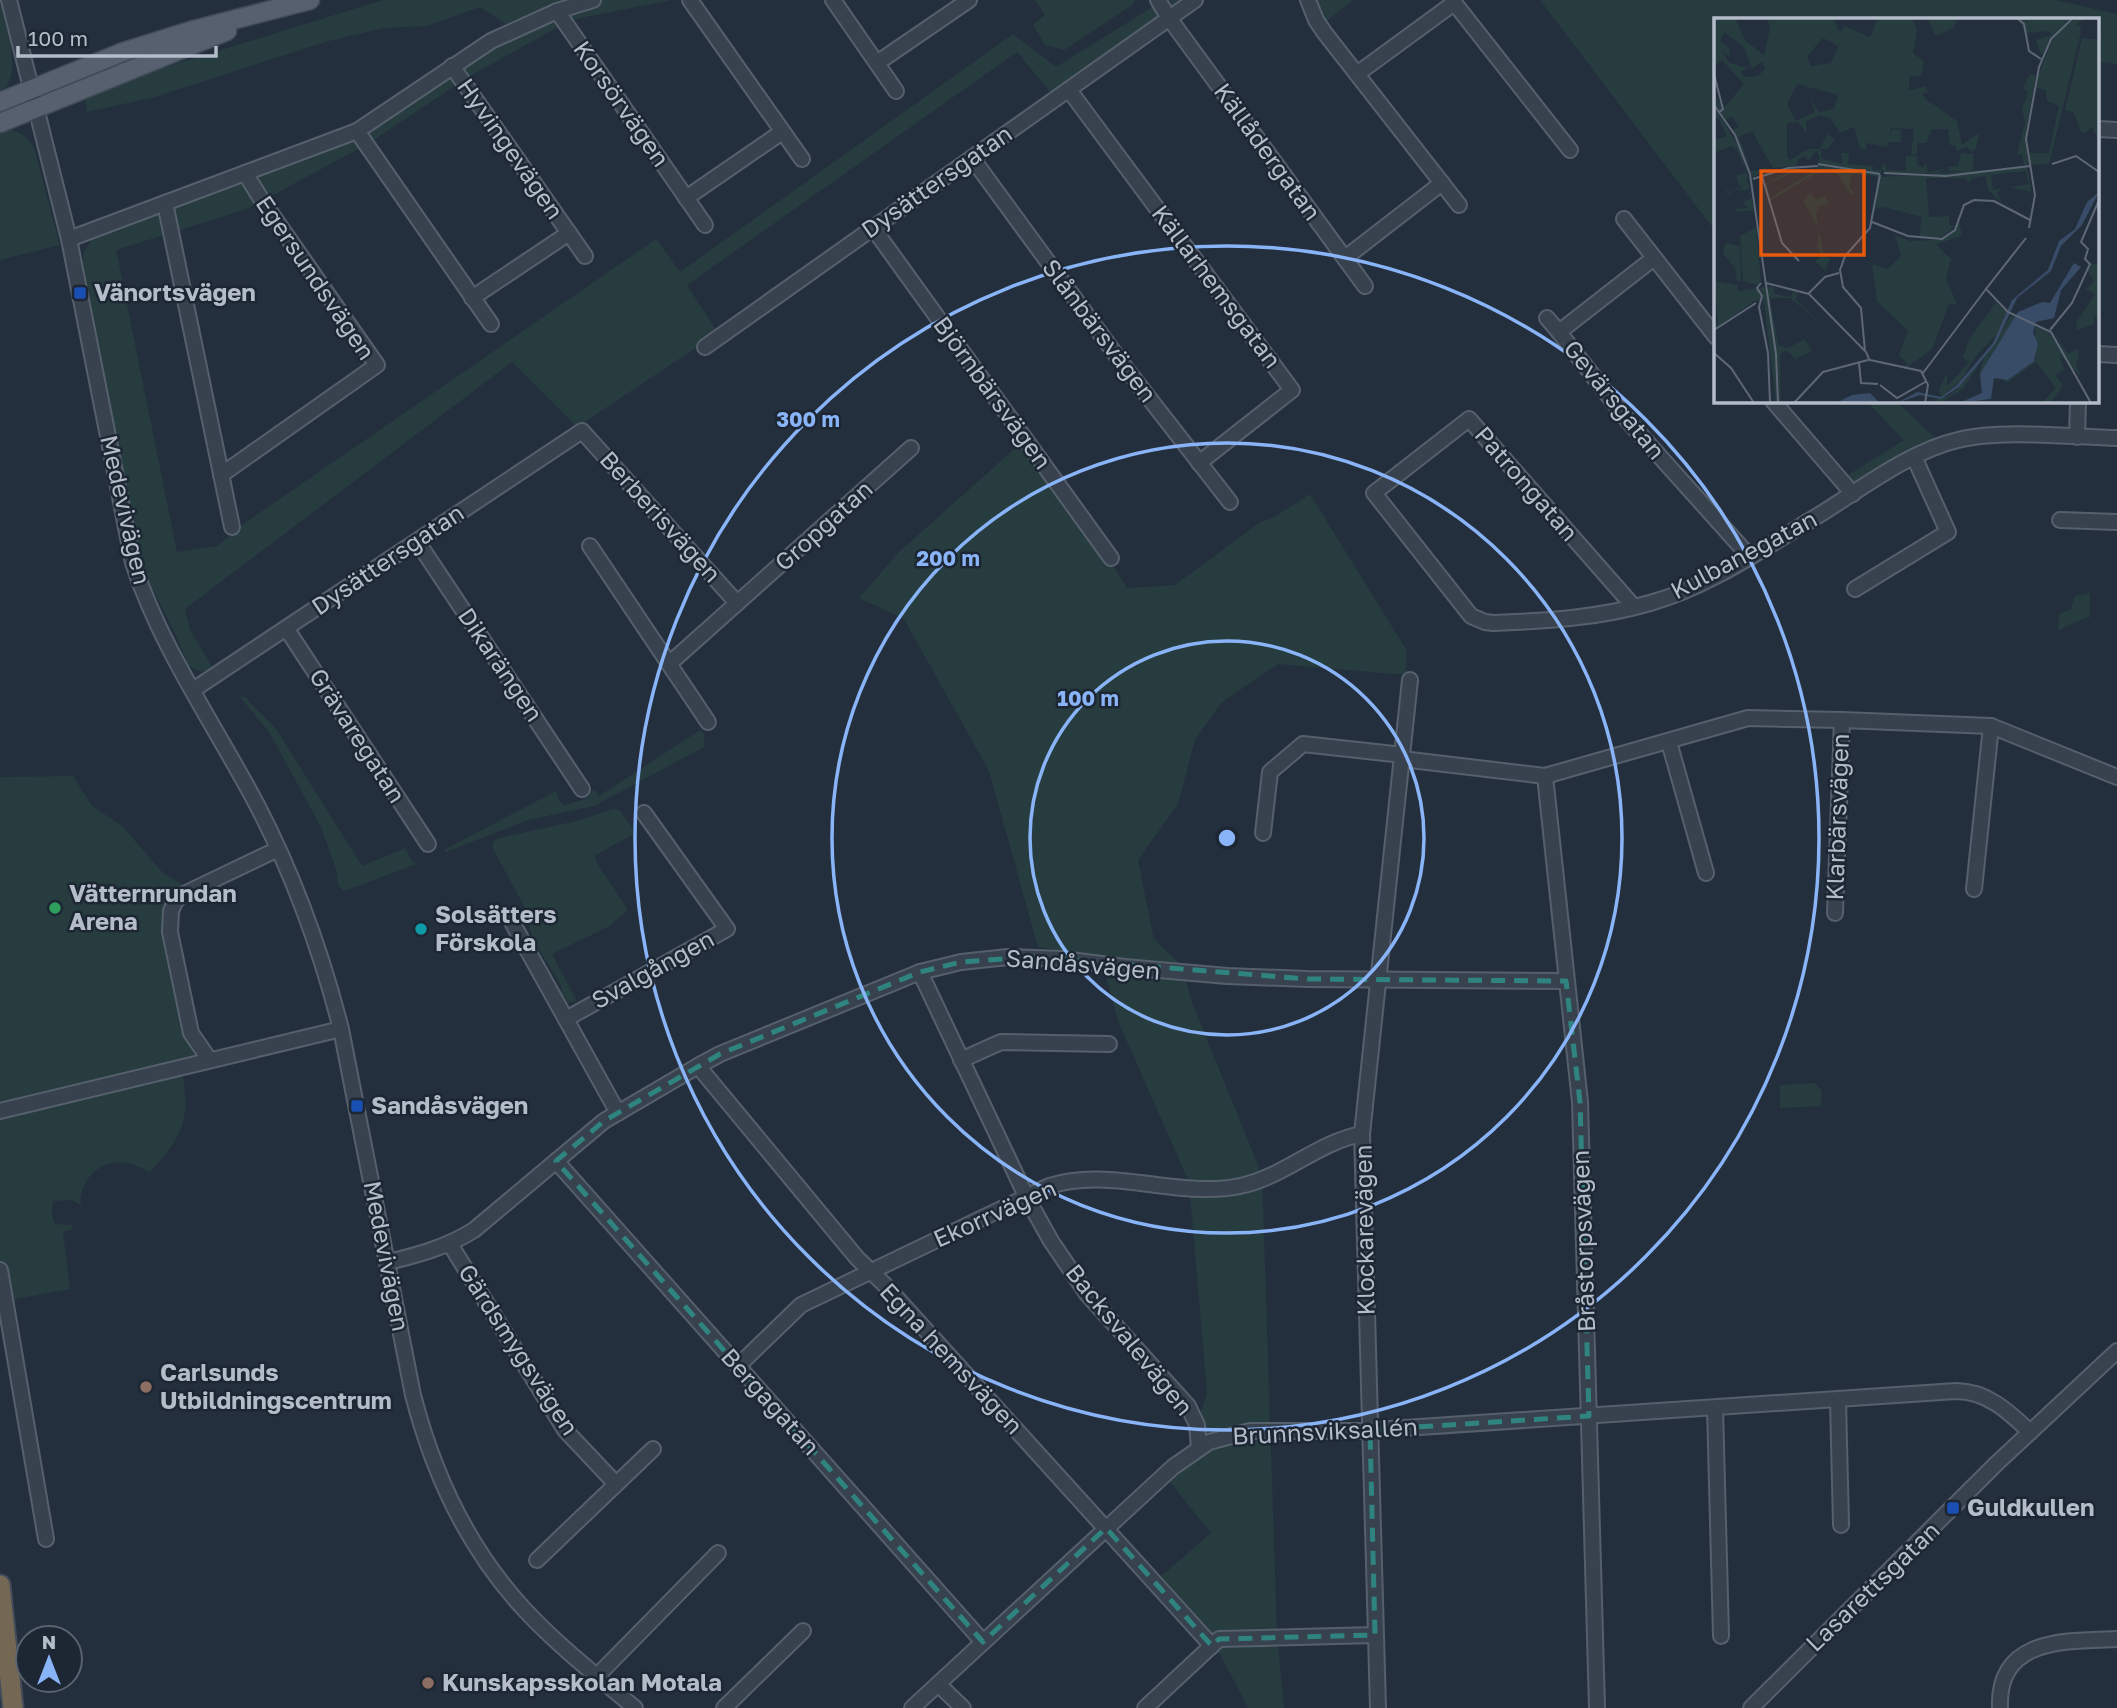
<svg xmlns="http://www.w3.org/2000/svg" width="2117" height="1708" font-family="'Golos Text',sans-serif">
<rect width="100%" height="100%" fill="#242f3e"/>
<g fill="#263c3f">
<polygon points="383,0 561,0 506,24 480,7 427,26 384,28 325,42 155,97 87,112 85,95 124,80"/>
<polygon points="581,0 672,0 570,20 467,78 369,143 266,199 244,210 116,250 177,552 217,546 245,523 656,239 680,272 1013,34 1056,67 1159,3 1169,18 1171,0 1189,0 1169,19 1055,97 1017,52 687,285 718,333 577,427 512,362 185,609 190,630 212,666 204,672 196,670 188,665 174,631 143,570 83,264 84,252 92,239 168,201 356,125 457,58 558,8"/>
<polygon points="1035,0 1135,0 1132,5 1064,50 1045,45 1033,25 1045,15"/>
<polygon points="1316,0 1353,0 1324,23"/>
<polygon points="1540,0 2056,0 2117,14 2117,64 2098,61 2098,19 1716,19 1716,232"/>
<path d="M 0,2 C 5,28 25,74 0,93 Z"/>
<path d="M 3,128 C 18,130 26,135 34,148 L 60,245 L 0,260 L 0,130 Z"/>
<polygon points="1866,401 1896,401 1938,441 1856,488 1845,477 1904,440"/>
<polygon points="1031,434 1127,588 1175,585 1259,523 1276,516 1310,494 1407,651 1406,675 1278,664 1221,703 1195,740 1178,804 1138,860 1154,939 1183,967 1191,1000 1262,1175 1277,1634 1284,1708 1248,1708 1212,1639 1158,1579 1211,1533 1161,1471 1207,1436 1200,1414 1207,1394 1189,1182 1118,1021 1101,958 1038,947 989,771 904,619 859,598 899,552"/>
<path d="M 2090,593 L 2090,617 C 2078,619 2071,626 2058,630 L 2059,614 L 2071,609 L 2075,596 Z"/>
<polygon points="245,697 276,729 362,866 405,848 412,861 417,864 344,891 338,885 336,869 321,827 269,732 240,697"/>
<polygon points="700,730 704,734 704,747 594,806 528,820 446,852 444,850 556,791 559,800 564,805 586,799 594,789 599,796"/>
<path d="M 73,776 L 92,806 L 122,826 L 163,873 L 186,887 L 173,904 L 186,1009 L 206,1058 L 180,1064 C 192,1115 185,1135 150,1172 C 138,1166 125,1160 111,1163 C 92,1167 78,1188 81,1206 C 71,1196 66,1201 53,1201 L 52,1216 L 55,1224 L 72,1225 L 72,1229 L 63,1232 L 70,1289 L 5,1301 L 0,1276 L 0,777 Z"/>
<polygon points="613,809 620,810 635,833 596,855 595,860 628,910 608,927 552,954 577,1001 568,1003 562,994 561,985 533,940 524,906 493,849 493,843 496,839 580,820"/>
<polygon points="1815,1083 1822,1091 1821,1106 1780,1108 1780,1085"/>
</g>
<g fill="none" stroke-linecap="round" stroke-linejoin="round">
<defs>
<g id="minor">
<path d="M 9,0 L 69,239 L 133,563 C 161,649 215,725 257,805 C 294,876 321,951 341,1029 L 413,1395 C 433,1473 468,1548 523,1608 C 557,1645 597,1676 635,1708"/>
<polyline points="690,0 802,159"/>
<polyline points="833,0 896,91"/>
<polyline points="1158,0 1169,18 1365,286"/>
<polyline points="1308,0 1316,20 1324,32 1459,205"/>
<polyline points="1452,0 1570,150"/>
<polyline points="557,11 705,225"/>
<polyline points="877,63 969,0"/>
<polyline points="452,66 585,256"/>
<polyline points="1357,74 1454,3"/>
<polyline points="1069,90 1292,390 1199,463"/>
<polyline points="2098,129 2117,130"/>
<polyline points="357,131 491,324"/>
<polyline points="972,158 1124,366 1230,502"/>
<polyline points="686,198 782,132"/>
<polyline points="165,203 232,527"/>
<polyline points="1624,219 1716,337"/>
<polyline points="873,228 1111,558"/>
<polyline points="69,239 357,131 491,41 557,11 593,0"/>
<polyline points="1345,258 1442,183"/>
<polyline points="1654,258 1559,332 1628,421 1750,557"/>
<polyline points="472,298 569,233"/>
<polyline points="1547,318 1559,332"/>
<polyline points="705,347 1195,0"/>
<polyline points="2098,354 2117,355"/>
<polyline points="1773,401 1853,494"/>
<polyline points="2077,437 2078,401"/>
<polyline points="221,475 377,365 263,202 245,173"/>
<polyline points="2060,520 2117,522"/>
<polyline points="417,541 582,789"/>
<polyline points="590,546 708,722"/>
<polyline points="1855,589 1948,532 1914,457"/>
<path d="M 1634,607 L 1469,419 L 1374,493 L 1471,616 L 1485,622 L 1493,623 C 1546,621 1599,618 1650,603 C 1711,586 1765,547 1819,515 C 1861,489 1910,451 1958,440 C 2002,429 2071,437 2117,438"/>
<polyline points="286,628 428,844"/>
<polyline points="669,664 911,448"/>
<polyline points="193,690 582,431 737,603"/>
<polyline points="1669,742 1706,873"/>
<polyline points="1402,759 1545,776 1748,718 1842,720 1991,726 2117,777"/>
<polyline points="1545,776 1580,1102 1597,1708"/>
<polyline points="1263,833 1270,772 1303,744 1403,755"/>
<polyline points="1974,889 1991,726"/>
<polyline points="1835,913 1842,720"/>
<polyline points="513,924 618,1113"/>
<polyline points="920,972 1027,1198 1051,1241 1087,1294 1188,1406 1197,1425 1199,1447"/>
<polyline points="566,1019 727,929 644,813"/>
<polyline points="209,1059 191,1033 170,932 171,911 175,902 182,895 278,849"/>
<polyline points="961,1060 1001,1042 1109,1044"/>
<polyline points="698,1066 857,1258 885,1285 1212,1646"/>
<polyline points="0,1111 341,1029"/>
<polyline points="556,1161 983,1642"/>
<polyline points="450,1244 565,1430 616,1484"/>
<path d="M 388,1262 C 418,1255 447,1247 474,1230 L 604,1121 L 698,1066 L 720,1054 L 920,972 L 961,962 L 1008,957 L 1062,959 L 1125,967 L 1227,976 L 1307,979 L 1566,981"/>
<polyline points="0,1270 46,1539"/>
<path d="M 738,1366 L 801,1305 L 1049,1186 C 1111,1166 1177,1199 1240,1186 C 1284,1177 1318,1142 1362,1134"/>
<polyline points="1838,1400 1841,1525"/>
<polyline points="1715,1408 1721,1636"/>
<polyline points="537,1560 653,1449"/>
<polyline points="597,1676 718,1553"/>
<polyline points="938,1684 963,1708"/>
<polyline points="724,1708 803,1631"/>
<path d="M 912,1708 L 1173,1467 L 1209,1442 L 1250,1431 L 1360,1431 L 1956,1391 C 1987,1391 2009,1412 2030,1432"/>
<polyline points="1145,1708 1219,1639 1375,1635"/>
<polyline points="1378,1708 1362,1134 1410,680"/>
<polyline points="1751,1708 1997,1463 2117,1351"/>
<path d="M 2000,1708 C 1997,1637 2067,1641 2117,1639"/>
</g>
<g id="major">
<polyline points="0,102 123,52 190,31 310,0"/>
<polyline points="0,123 227,31"/>
</g>
<polyline id="highway" points="0,1585 13,1708"/>
</defs>
<use href="#minor" stroke="#565f6c" stroke-width="18"/>
<use href="#major" stroke="#414a57" stroke-width="21"/>
<use href="#highway" stroke="#434c59" stroke-width="23"/>
<use href="#minor" stroke="#38414e" stroke-width="14"/>
<use href="#major" stroke="#56606e" stroke-width="18"/>
<use href="#highway" stroke="#746855" stroke-width="19"/>
</g>
<path fill="none" stroke="#308480" stroke-width="5" stroke-dasharray="14 9" stroke-linejoin="round" d="M 1032,957 L 1307,979 L 1566,981 L 1580,1102 L 1589,1416 L 1370,1430 L 1375,1635 L 1219,1639 L 1212,1646 L 1106,1528 L 983,1642 L 556,1161 L 604,1121 L 720,1054 L 920,972 L 961,962 Z"/>
<g fill="none" stroke="#8ab4f8" stroke-width="3.5">
<circle cx="1227" cy="838" r="197"/>
<circle cx="1227" cy="838" r="395"/>
<circle cx="1227" cy="838" r="592"/>
</g>
<g fill="#1a4fb4" stroke="#1d2633" stroke-width="2.5">
<rect x="73" y="286" width="14" height="14" rx="3.5"/>
<rect x="350" y="1099" width="14" height="14" rx="3.5"/>
<rect x="1946" y="1501" width="14" height="14" rx="3.5"/>
</g>
<circle fill="#2e9e5b" stroke="#1d2633" stroke-width="2.5" cx="55" cy="908" r="7"/>
<circle fill="#0f9aa8" stroke="#1d2633" stroke-width="2.5" cx="421" cy="929" r="7"/>
<g fill="#8d6e63" stroke="#1d2633" stroke-width="2.5">
<circle cx="146" cy="1387" r="7"/>
<circle cx="428" cy="1683" r="7"/>
</g>
<g text-anchor="middle" stroke-width="5" stroke-linejoin="round" paint-order="stroke">
<g font-size="24" fill="#b4bcc9" stroke="#1d2633">
<text transform="translate(621 104) rotate(55)" y="8">Korsörvägen</text>
<text transform="translate(510 149) rotate(55)" y="8">Hyvingevägen</text>
<text transform="translate(1267 152) rotate(54)" y="8">Källådergatan</text>
<text transform="translate(937 182) rotate(-35)" y="8">Dysättersgatan</text>
<text transform="translate(315 278) rotate(56)" y="8">Egersundsvägen</text>
<text transform="translate(1216 287) rotate(53)" y="8">Källarhemsgatan</text>
<text transform="translate(1099 331) rotate(53)" y="8">Slånbärsvägen</text>
<text transform="translate(992 393) rotate(54)" y="8">Björnbärsvägen</text>
<text transform="translate(1614 400) rotate(51)" y="8">Gevärsgatan</text>
<text transform="translate(1526 484) rotate(49)" y="8">Patrongatan</text>
<text transform="translate(125 510) rotate(77)" y="8">Medevivägen</text>
<text transform="translate(660 517) rotate(48)" y="8">Berberisvägen</text>
<text transform="translate(824 526) rotate(-42)" y="8">Gropgatan</text>
<text transform="translate(1744 555) rotate(-28)" y="8">Kulbanegatan</text>
<text transform="translate(388 560) rotate(-34)" y="8">Dysättersgatan</text>
<text transform="translate(500 665) rotate(56)" y="8">Dikarängen</text>
<text transform="translate(357 736) rotate(57)" y="8">Grävaregatan</text>
<text transform="translate(1838 817) rotate(-88)" y="8">Klarbärsvägen</text>
<text transform="translate(1083 965) rotate(5)" y="8">Sandåsvägen</text>
<text transform="translate(653 970) rotate(-29)" y="8">Svalgången</text>
<text transform="translate(995 1214) rotate(-24)" y="8">Ekorrvägen</text>
<text transform="translate(1365 1230) rotate(-91)" y="8">Klockarevägen</text>
<text transform="translate(1584 1241) rotate(-92)" y="8">Bråstorpsvägen</text>
<text transform="translate(386 1256) rotate(79)" y="8">Medevivägen</text>
<text transform="translate(1129 1340) rotate(51)" y="8">Backsvalevägen</text>
<text transform="translate(518 1350) rotate(57)" y="8">Gärdsmygsvägen</text>
<text transform="translate(951 1359) rotate(47)" y="8">Egna hemsvägen</text>
<text transform="translate(770 1402) rotate(48)" y="8">Bergagatan</text>
<text transform="translate(1325 1432) rotate(-3)" y="8">Brunnsviksallén</text>
<text transform="translate(1873 1587) rotate(-44)" y="8">Lasarettsgatan</text>
</g>
<g font-size="24" font-weight="bold" fill="#b4bcc9" stroke="#1d2633" text-anchor="start">
<text x="94" y="301">Vänortsvägen</text>
<text x="69" y="902">Vätternrundan<tspan x="69" dy="28">Arena</tspan></text>
<text x="435" y="923">Solsätters<tspan x="435" dy="28">Förskola</tspan></text>
<text x="371" y="1114">Sandåsvägen</text>
<text x="160" y="1381">Carlsunds<tspan x="160" dy="28">Utbildningscentrum</tspan></text>
<text x="1967" y="1516">Guldkullen</text>
<text x="442" y="1691">Kunskapsskolan Motala</text>
</g>
</g>
<g transform="translate(1714 18)">
<rect width="385" height="385" fill="#242f3e"/>
<path d="M 0,0 L 21,0 L 31,22 L 50,37 L 56,10 L 53,0 L 120,0 L 124,12 L 128,13 L 130,8 L 156,19 L 164,0 L 198,0 L 203,11 L 199,35 L 210,43 L 208,57 L 195,59 L 195,73 L 211,68 L 214,74 L 208,76 L 213,82 L 243,103 L 248,127 L 265,115 L 262,130 L 257,134 L 253,129 L 242,133 L 242,128 L 236,127 L 234,111 L 218,111 L 212,125 L 203,125 L 203,136 L 197,137 L 200,111 L 177,110 L 175,120 L 178,111 L 187,112 L 187,124 L 174,124 L 173,129 L 152,125 L 152,132 L 146,130 L 140,109 L 126,115 L 116,100 L 106,97 L 92,103 L 93,116 L 84,104 L 73,105 L 73,139 L 76,142 L 94,131 L 106,131 L 113,116 L 121,121 L 113,131 L 107,131 L 107,140 L 128,146 L 127,135 L 135,135 L 134,146 L 159,148 L 159,152 L 167,152 L 167,159 L 313,149 L 320,185 L 318,174 L 296,169 L 315,166 L 311,153 L 277,157 L 279,172 L 289,170 L 283,175 L 288,185 L 274,172 L 272,158 L 258,160 L 255,165 L 252,160 L 212,160 L 215,199 L 235,198 L 235,207 L 241,208 L 229,219 L 205,220 L 208,199 L 170,189 L 162,191 L 163,158 L 138,156 L 135,169 L 141,175 L 137,177 L 120,151 L 108,152 L 56,183 L 51,166 L 82,150 L 103,154 L 106,139 L 102,132 L 94,143 L 91,138 L 84,141 L 83,148 L 59,150 L 38,113 L 25,119 L 37,153 L 47,152 L 40,161 L 19,112 L 25,109 L 18,98 L 12,102 L 0,86 L 0,76 L 10,90 L 30,66 L 8,42 L 0,48 ZM 10,14 L 30,29 L 38,51 L 48,43 L 51,51 L 44,58 L 30,59 L 27,53 L 34,50 L 16,45 L 8,34 L 16,39 L 15,30 L 6,23 ZM 109,20 L 124,28 L 117,45 L 97,48 L 93,38 ZM 83,66 L 124,77 L 120,91 L 105,94 L 97,81 L 101,94 L 82,103 L 73,86 ZM 89,151 L 98,154 L 56,180 L 53,166 ZM 214,0 L 244,0 L 240,9 L 225,17 L 220,16 ZM 304,0 L 356,0 L 327,37 L 322,22 L 338,17 L 335,13 L 311,15 ZM 362,0 L 371,0 L 362,7 L 367,9 L 366,18 L 335,146 L 317,147 L 313,135 L 335,135 L 345,88 L 333,83 L 332,72 L 322,70 L 324,58 L 340,18 ZM 368,20 L 385,22 L 385,123 L 378,109 L 371,115 L 367,113 L 359,94 L 351,92 ZM 316,56 L 322,58 L 312,111 L 314,146 L 310,148 L 308,137 L 303,137 L 311,105 L 308,91 L 314,75 L 309,70 ZM 0,89 L 26,130 L 34,160 L 32,164 L 34,165 L 40,192 L 23,194 L 22,191 L 34,190 L 29,184 L 37,181 L 35,171 L 25,173 L 31,165 L 25,171 L 15,176 L 7,165 L 16,175 L 26,169 L 22,158 L 32,154 L 23,132 L 17,128 L 0,135 L 0,122 L 13,118 L 5,101 L 0,101 ZM 247,135 L 260,136 L 259,153 L 235,153 L 233,149 L 244,148 ZM 192,138 L 203,138 L 203,146 L 209,150 L 212,144 L 214,154 L 231,151 L 223,155 L 171,155 L 168,151 L 168,147 L 172,146 L 172,152 L 192,153 ZM 97,175 L 102,182 L 111,178 L 115,185 L 106,188 L 102,195 L 110,238 L 116,241 L 111,253 L 101,243 L 108,237 L 103,230 L 105,211 L 89,183 ZM 245,204 L 248,218 L 222,226 L 237,241 L 232,261 L 243,286 L 235,286 L 218,331 L 192,350 L 189,349 L 194,346 L 185,337 L 194,313 L 163,283 L 158,246 L 173,251 L 187,238 L 181,217 L 196,223 L 224,222 L 238,216 ZM 42,209 L 47,263 L 43,267 L 29,263 L 26,218 ZM 11,225 L 26,228 L 27,263 L 23,263 L 21,250 L 9,236 ZM 376,246 L 385,246 L 385,302 L 379,297 L 381,306 L 363,312 L 362,305 L 381,276 L 371,271 L 380,264 L 373,252 ZM 0,263 L 23,267 L 24,273 L 60,268 L 60,276 L 77,279 L 79,273 L 84,274 L 82,282 L 108,306 L 76,280 L 56,280 L 64,327 L 74,330 L 91,321 L 98,333 L 81,341 L 72,332 L 66,336 L 67,385 L 62,385 L 50,284 L 42,282 L 0,311 L 4,304 ZM 282,284 L 294,296 L 286,313 L 261,339 L 247,363 L 227,379 L 225,371 L 233,355 L 233,368 L 255,344 L 249,339 L 255,322 ZM 297,297 L 303,299 L 265,358 L 270,339 L 249,371 L 228,384 L 219,382 L 235,378 L 250,364 L 265,343 L 281,326 ZM 321,308 L 334,314 L 349,332 L 338,311 L 354,336 L 363,331 L 365,337 L 362,345 L 367,359 L 345,336 L 350,352 L 341,357 L 349,368 L 336,385 L 327,385 L 342,370 L 322,344 L 293,365 L 285,359 L 295,362 L 322,341 Z" fill="#263c3f" fill-rule="evenodd"/>
<path d="M 385,174 L 368,207 L 347,228 L 337,253 L 303,280 L 282,325 L 245,369 L 227,381 L 206,377 L 183,385 L 203,374 L 227,379 L 243,367 L 279,325 L 298,282 L 334,252 L 345,223 L 361,211 L 373,184 ZM 360,245 L 367,249 L 347,272 L 340,300 L 322,304 L 319,314 L 324,326 L 320,343 L 294,362 L 280,360 L 277,381 L 245,385 L 268,375 L 266,356 L 304,294 L 328,284 L 336,285 ZM 156,375 L 166,385 L 122,385 L 138,377 Z" fill="#394c67"/>
<path fill="none" stroke="#5e6776" stroke-width="2" d="M 303,0 L 310,6 L 315,33 L 327,41M 0,56 L 9,91 L 5,94M 0,87 L 21,117 L 36,156 L 62,336 L 64,385M 104,146 L 166,156M 338,146 L 362,138 L 385,154M 170,155 L 232,158 L 316,148M 48,158 L 68,225 L 85,243M 39,161 L 74,150 L 104,148M 158,204 L 194,218 L 228,221 L 241,212 L 250,187 L 260,182 L 280,183 L 316,202M 315,210 L 321,177 L 312,121 L 325,49 L 337,21 L 359,0M 312,220 L 272,271 L 294,294 L 337,314 L 377,385M 47,265 L 43,270 L 48,278 L 45,289 L 54,335 L 56,385M 52,265 L 95,276 L 152,334 L 156,343M 94,276 L 111,259 L 125,255M 0,312 L 42,285M 336,312 L 358,285 L 376,246 L 371,241 L 374,231 L 367,224 L 385,182M 151,333 L 147,290 L 129,269 L 126,252 L 131,238 L 156,210 L 166,157M 0,335 L 17,350 L 40,385M 156,342 L 207,353 L 214,367 L 211,385M 145,345 L 147,365 L 164,366M 209,355 L 272,271M 166,367 L 183,380 L 213,363M 80,385 L 109,354 L 154,342"/>
<path fill="#e8590c" fill-opacity="0.15" stroke="#e8590c" stroke-width="3.5" d="M 47,153 L 150,153 L 150,237 L 47,237 Z"/>
<rect width="385" height="385" fill="none" stroke="#b4bcc9" stroke-width="3.5"/>
</g>
<circle cx="1227" cy="838" r="10" fill="#8ab4f8" stroke="#1d2633" stroke-width="3.5"/>
<g font-size="21" text-anchor="middle" font-weight="bold" fill="#8ab4f8" stroke="#1d2633" stroke-width="5" stroke-linejoin="round" paint-order="stroke">
<text x="808" y="427">300 m</text>
<text x="948" y="566">200 m</text>
<text x="1088" y="706">100 m</text>
</g>
<g transform="translate(49 1659)"><circle r="33" fill="#1d2633" stroke="#59626f" stroke-width="2"/>
<path d="M0-5L12 26L0 18L-12 26Z" fill="#8ab4f8"/>
<text y="-10" font-size="19" font-weight="bold" text-anchor="middle" fill="#b4bcc9">N</text>
</g>
<path d="M18 46v10h198v-10" fill="none" stroke="#b4bcc9" stroke-width="3.5"/>
<text x="28" y="46" font-size="21" fill="#b4bcc9" stroke="#1d2633" stroke-width="5" paint-order="stroke">100 m</text>
</svg>
